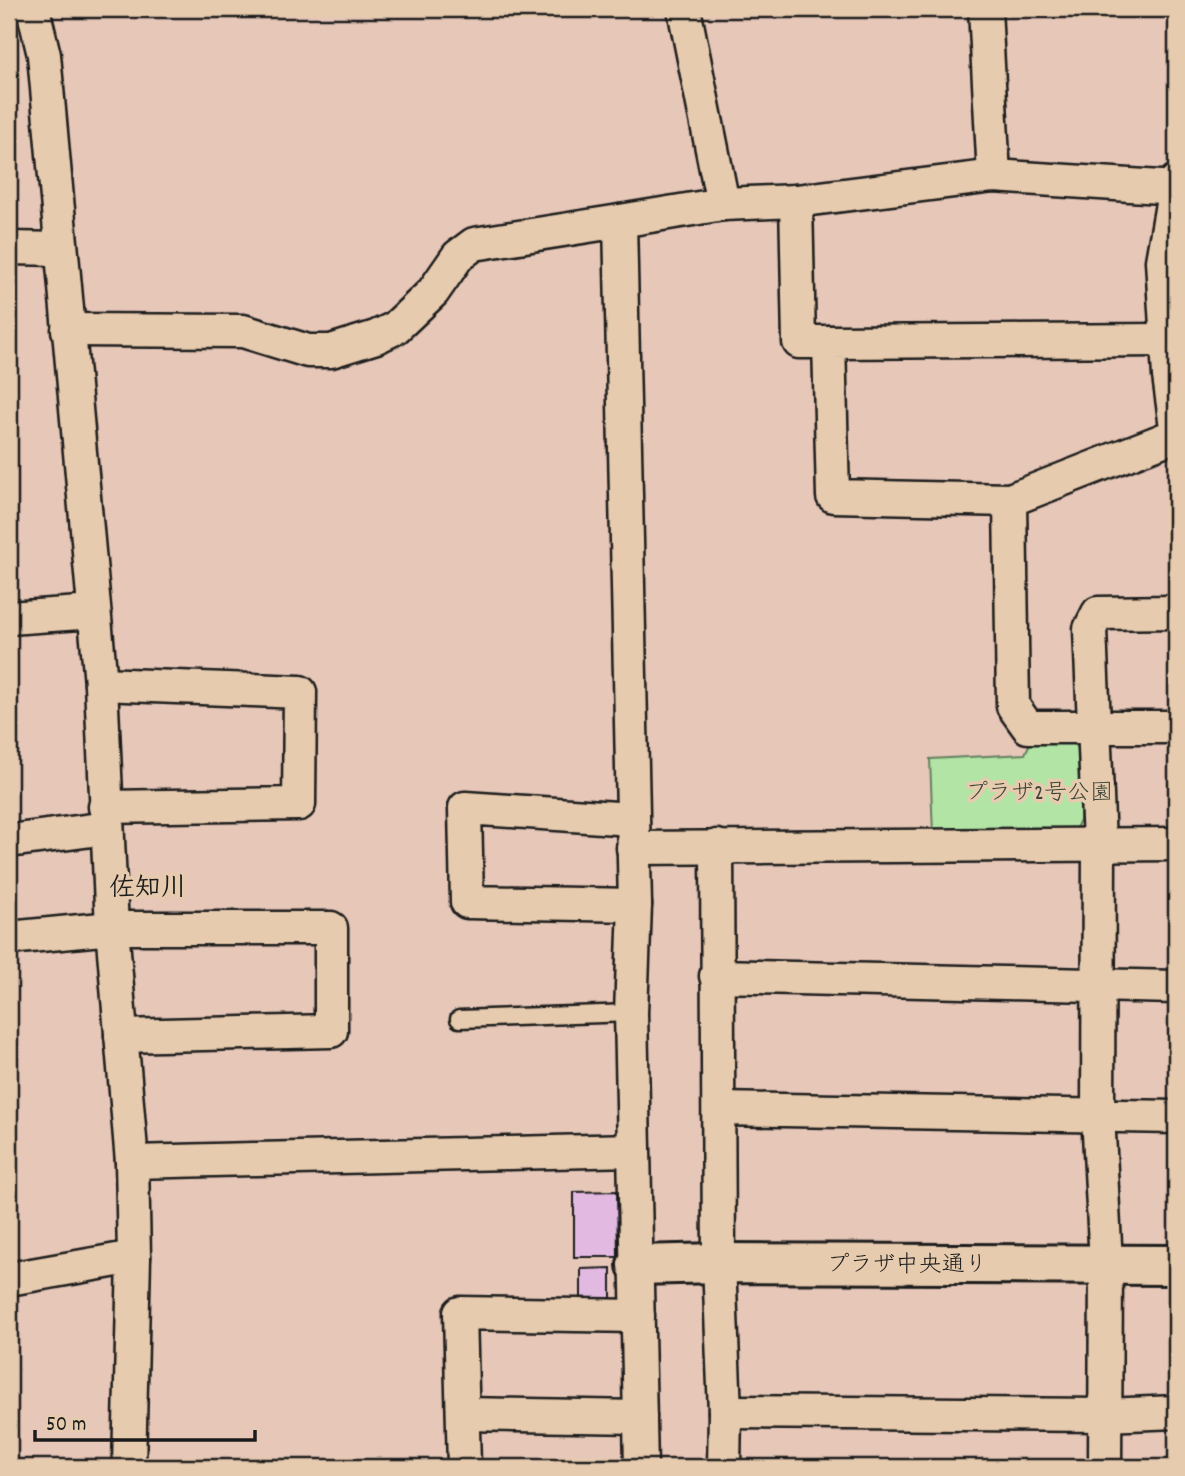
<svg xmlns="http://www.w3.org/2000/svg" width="1185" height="1476" font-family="Dekko,'Klee One',sans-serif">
<rect width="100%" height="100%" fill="#e6c7b8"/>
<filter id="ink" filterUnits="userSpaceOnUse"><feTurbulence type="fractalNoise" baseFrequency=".0143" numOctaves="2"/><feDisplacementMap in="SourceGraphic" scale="14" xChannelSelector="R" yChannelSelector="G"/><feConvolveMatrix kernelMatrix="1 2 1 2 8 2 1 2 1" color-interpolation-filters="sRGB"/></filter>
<g filter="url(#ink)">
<polygon fill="#b1e4a5" stroke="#668060" stroke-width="2" points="1071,740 1081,751 1080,820 1075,830 933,833 930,759 1025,754 1031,741"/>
<g fill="#e1b9e1" stroke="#1c1c1c" stroke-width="2">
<polygon points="617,1191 618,1257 574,1257 574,1192"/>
<polygon points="611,1268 611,1302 581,1303 581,1269"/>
</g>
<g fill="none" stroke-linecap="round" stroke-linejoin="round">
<defs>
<polyline id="service" points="459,1019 631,1013"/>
<g id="minor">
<polyline points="33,9 44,55 101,684 112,928 132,1162 134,1257 129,1467"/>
<polyline points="684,9 723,204"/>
<polyline points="985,9 994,176"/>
<polyline points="1176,181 1162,261 1169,376 1176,427"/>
<polyline points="796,201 799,342 829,342"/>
<polyline points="9,248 61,249"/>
<polyline points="68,330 243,331 308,351 331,351 376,337 395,328 433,292 458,256 474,244 620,221"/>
<polyline points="1176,435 1010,500 1013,706 1028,727 1176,727"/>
<polyline points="1010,500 833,496 829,342 1167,340"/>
<polyline points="9,618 94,612"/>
<polyline points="101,684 300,692 299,804 105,807"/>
<polyline points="632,819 465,808 467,902 635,905"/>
<polyline points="9,841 107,828"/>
<polyline points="717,846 719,1263 725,1412 724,1467"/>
<polyline points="633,848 1176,844"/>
<polyline points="9,938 112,928 331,928 331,1031 121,1036"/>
<polyline points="716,976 1176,987"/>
<polyline points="720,1109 1176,1117"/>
<polyline points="132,1162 633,1150"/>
<polyline points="9,1279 134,1257"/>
<polyline points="725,1412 1105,1415 1176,1412"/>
<polyline points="463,1414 640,1417"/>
<polyline points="464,1467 460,1313 638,1316"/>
<polyline points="641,1467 631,1013 635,905 620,221 723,204 796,201 994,176 1176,188"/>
<polyline points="1105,1467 1106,1263 1098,1115 1099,843 1090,629 1098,613 1176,612"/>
</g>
<polyline id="tertiary" points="637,1265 719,1263 1176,1265"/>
</defs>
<use href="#service" stroke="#1c1c1c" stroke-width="21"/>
<use href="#minor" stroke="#1c1c1c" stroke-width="37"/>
<use href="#tertiary" stroke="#1c1c1c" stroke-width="44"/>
<use href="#service" stroke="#e7cbae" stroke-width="16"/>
<use href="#minor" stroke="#e7cbae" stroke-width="32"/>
<use href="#tertiary" stroke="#e7cbae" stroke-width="38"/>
</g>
</g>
<g text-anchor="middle" stroke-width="7" stroke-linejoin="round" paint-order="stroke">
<g font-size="23" fill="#3a4437" stroke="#e7cbae">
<text x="1039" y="799">プラザ2号公園</text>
</g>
<g font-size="23" fill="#1c1c1c" stroke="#e7cbae">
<text x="907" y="1271">プラザ中央通り</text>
</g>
<g font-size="26" font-weight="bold" fill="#1c1c1c" stroke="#e7cbae">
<text x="148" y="895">佐知川</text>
</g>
</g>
<rect width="1185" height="1476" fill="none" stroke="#e7cbae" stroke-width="35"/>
<rect x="18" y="18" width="1150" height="1441" fill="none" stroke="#1c1c1c" stroke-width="2.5" filter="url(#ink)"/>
<path d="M35 1430v10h220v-10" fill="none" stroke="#1c1c1c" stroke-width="3.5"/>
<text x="46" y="1430" font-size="21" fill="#1c1c1c" stroke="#e7cbae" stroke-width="5" paint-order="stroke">50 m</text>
</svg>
